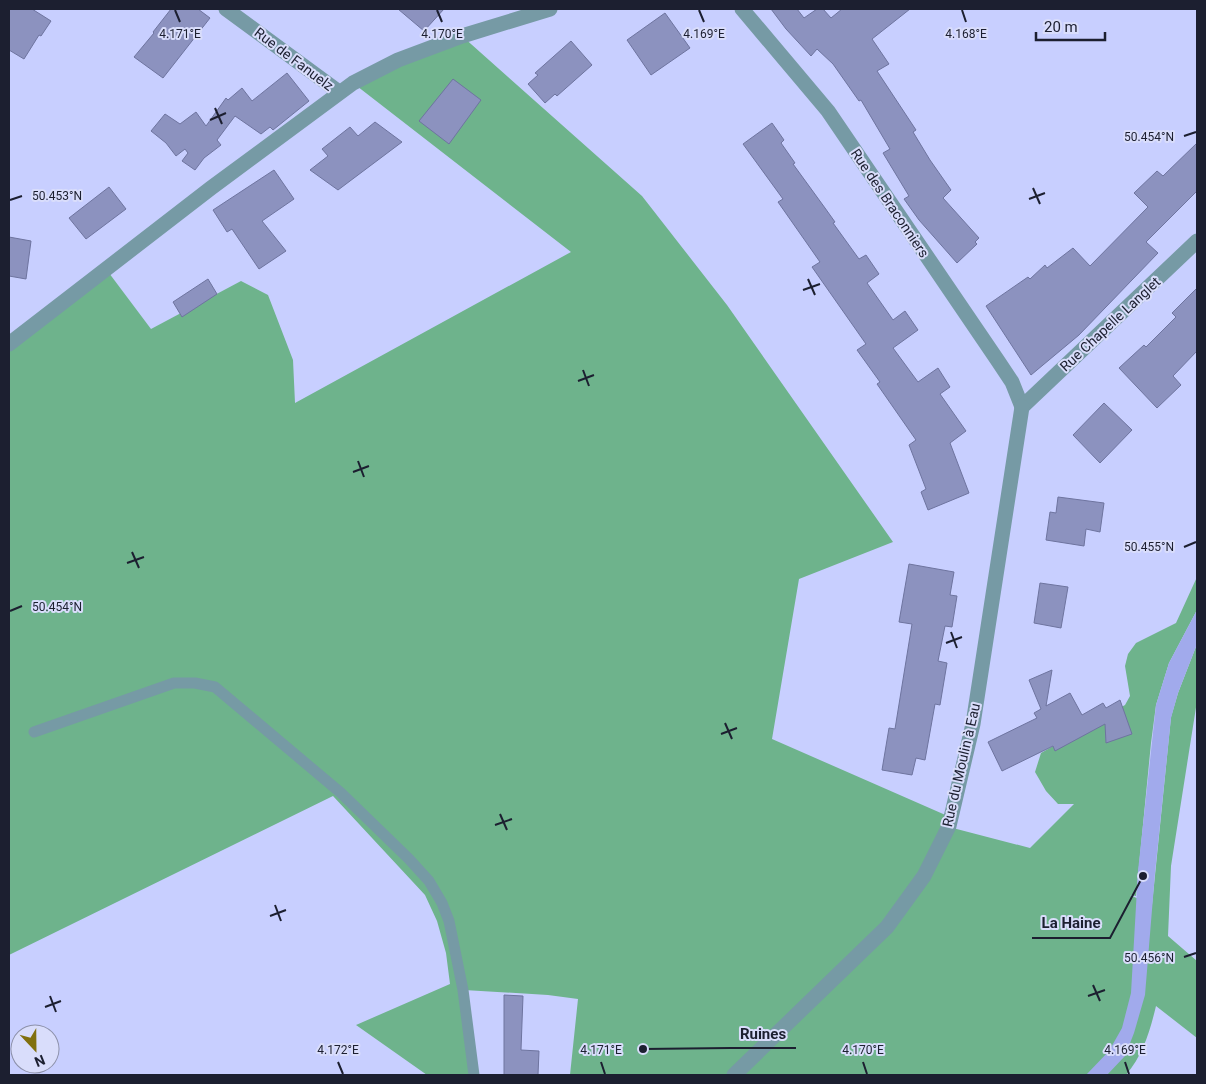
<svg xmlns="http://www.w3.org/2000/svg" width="1206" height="1084" font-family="Roboto,sans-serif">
<rect width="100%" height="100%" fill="#c8cfff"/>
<path fill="#6eb38c" d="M 462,36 L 642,196 L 727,305 L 893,542 L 799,579 L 772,739 L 950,817 L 949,827 L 1030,848 L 1074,804 L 1058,804 L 1046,791 L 1035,772 L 1041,753 L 1125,705 L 1130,696 L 1125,666 L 1128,654 L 1136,643 L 1176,623 L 1197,577 L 1197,610 L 1169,663 L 1156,705 L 1151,743 L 1136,896 L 1130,895 L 1152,905 L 1171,717 L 1178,693 L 1197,644 L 1197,701 L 1171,866 L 1168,936 L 1197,961 L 1197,1038 L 1156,1006 C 1150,1031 1143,1055 1126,1075 L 570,1075 L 578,999 L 548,995 L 464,990 L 474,1075 L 427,1075 L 356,1025 L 450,984 L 446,953 L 437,921 L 425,895 L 333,796 L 9,955 L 9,344 L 106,269 L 151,329 L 241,281 L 268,295 L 293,360 L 295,403 L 571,252 L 353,83 Z"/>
<polygon fill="#a1aaec" points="1197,610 1197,644 1178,693 1171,718 1155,873 1145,995 1134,1033 1125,1056 1107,1075 1086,1075 1109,1051 1122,1028 1131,993 1138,871 1156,705 1169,663"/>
<g fill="#8c92bf" stroke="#6e749f">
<polygon points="9,9 32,9 51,21 41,36 39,35 24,59 9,50"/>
<polygon points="171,9 198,9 210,18 163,78 134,57 154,33 153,32"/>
<polygon points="398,9 444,9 424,31"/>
<polygon points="771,9 797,9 804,18 817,9 823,9 831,18 842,9 910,9 872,39 889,64 877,71 916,130 913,132 930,160 951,190 943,198 979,238 975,242 977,244 957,263 919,220 904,199 909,196 883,153 890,149 861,100 859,101 833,64 817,49 811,56 786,29"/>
<polygon points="665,13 690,48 651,75 627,40"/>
<polygon points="571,41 592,65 557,96 555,94 545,103 528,84 538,75 535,73"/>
<polygon points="287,73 309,101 273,130 270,127 261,134 235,116 217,140 221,145 204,158 195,170 182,161 188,153 185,149 176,156 166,143 151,131 165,114 180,124 196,112 206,126 226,98 228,100 242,88 252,101"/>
<polygon points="453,79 481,100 449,144 419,121"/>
<polygon points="375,122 402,142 338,190 310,170 328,156 322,149 350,127 358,136"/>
<polygon points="772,123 784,140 781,143 795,163 793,164 825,208 835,222 833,223 859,259 866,255 879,274 867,283 893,320 905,311 918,330 893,348 918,382 938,368 950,387 940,394 966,431 950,443 969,493 928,510 921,492 926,489 909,445 916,440 877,384 880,382 857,350 866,344 812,267 820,262 778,202 783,199 743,144"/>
<polygon points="1197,143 1197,191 1146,242 1158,253 1079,335 1031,375 986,306 1028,277 1030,279 1045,265 1047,268 1073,248 1090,266 1148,207 1134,193 1157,171 1163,176"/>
<polygon points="274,170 294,199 262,221 286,251 259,269 232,229 227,232 213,210"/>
<polygon points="109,187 126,209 86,239 69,218"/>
<polygon points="9,237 31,241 26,279 9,276"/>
<polygon points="208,279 217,294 182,317 173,302"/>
<polygon points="1197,288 1197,351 1173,376 1181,385 1157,408 1119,368 1144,345 1146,347 1176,317 1172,313"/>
<polygon points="1104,403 1132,430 1100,463 1073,435"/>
<polygon points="1058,497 1104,503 1100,532 1086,529 1084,546 1046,540 1050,512 1056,513"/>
<polygon points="909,564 954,572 950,595 957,596 952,627 945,626 938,661 947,663 940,705 935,704 925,760 916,758 912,775 882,770 889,728 895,729 912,624 899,622"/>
<polygon points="1040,583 1068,587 1061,628 1034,623"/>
<polygon points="1052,670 1046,706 1070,693 1082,715 1103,703 1106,708 1120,700 1132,734 1106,743 1105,724 1055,751 1053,746 1002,771 988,742 1037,718 1034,713 1041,709 1029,680"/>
<polygon points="504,995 523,996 521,1050 539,1051 538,1075 504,1075"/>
</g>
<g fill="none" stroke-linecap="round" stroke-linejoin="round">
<polyline stroke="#769aa5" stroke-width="11" points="34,732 174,683 195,683 215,687 341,793 409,859 429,881 442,903 449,921 463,990 474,1075"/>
<g stroke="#769aa5" stroke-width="15">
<polyline points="226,9 339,92"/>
<polyline points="742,9 828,111 998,361 1012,382 1022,407"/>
<polyline points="9,344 211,188 353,83 398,60 462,36 550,9"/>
<polyline points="1022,407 1197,241"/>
<polyline points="734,1075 887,927 924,876 949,826 973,724 1022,407"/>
</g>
</g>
<path fill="none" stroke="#1c1f30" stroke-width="2" d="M 175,10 L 180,22M 437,10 L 442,22M 699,10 L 704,22M 962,10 L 966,22M 215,108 L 222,124M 210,120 L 226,113M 1184,136 L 1196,132M 1033,188 L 1040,204M 1029,199 L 1045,193M 10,200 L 22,196M 808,279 L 815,295M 803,290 L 820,284M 583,370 L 589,386M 578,381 L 594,375M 358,461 L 364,477M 353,472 L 369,466M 1184,547 L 1196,542M 132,552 L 139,568M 127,563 L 144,557M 10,611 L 22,606M 951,632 L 957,648M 946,643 L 962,637M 725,723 L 732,739M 721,734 L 737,728M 500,814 L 507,830M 495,825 L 512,819M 275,905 L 281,921M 270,916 L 286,910M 1184,957 L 1196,953M 1093,985 L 1100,1001M 50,996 L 56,1012M 1088,996 L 1105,990M 45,1007 L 61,1001M 338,1062 L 343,1074M 601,1062 L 605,1074M 863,1062 L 867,1074M 1125,1062 L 1129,1074"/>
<g text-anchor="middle" stroke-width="4" stroke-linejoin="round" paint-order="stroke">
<g font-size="14" fill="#1c1f30" stroke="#d9ddfb">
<text transform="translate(294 59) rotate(37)" y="5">Rue de Fanuelz</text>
<text transform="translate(890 203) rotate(56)" y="5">Rue des Braconniers</text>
<text transform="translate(1110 324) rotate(-43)" y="5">Rue Chapelle Langlet</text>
<text transform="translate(961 765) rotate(-77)" y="5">Rue du Moulin à Eau</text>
</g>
</g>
<g font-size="12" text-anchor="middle" fill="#1c1f30" stroke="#d9ddfb" stroke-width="4" stroke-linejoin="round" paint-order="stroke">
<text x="180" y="38">4.171°E</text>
<text x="442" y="38">4.170°E</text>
<text x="704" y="38">4.169°E</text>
<text x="966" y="38">4.168°E</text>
<text x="1149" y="141">50.454°N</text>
<text x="57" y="200">50.453°N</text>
<text x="1149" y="551">50.455°N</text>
<text x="57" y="611">50.454°N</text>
<text x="1149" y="962">50.456°N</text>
<text x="338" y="1054">4.172°E</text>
<text x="601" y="1054">4.171°E</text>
<text x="863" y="1054">4.170°E</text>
<text x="1125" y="1054">4.169°E</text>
</g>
<path fill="none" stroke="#1c1f30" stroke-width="2" d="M1143 876L1110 938H1032M643 1049L730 1048H796"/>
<g fill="#1c1f30" stroke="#d9ddfb" stroke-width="2">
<circle cx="1143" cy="876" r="5"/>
<circle cx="643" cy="1049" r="5"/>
</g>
<g font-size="15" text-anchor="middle" font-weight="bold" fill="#1c1f30" stroke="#d9ddfb" stroke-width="4" stroke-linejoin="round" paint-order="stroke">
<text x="1071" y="928">La Haine</text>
<text x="763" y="1039">Ruines</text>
</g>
<rect width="1206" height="1084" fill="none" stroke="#1c1f30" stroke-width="20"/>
<g transform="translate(35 1049) rotate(158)"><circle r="24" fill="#d9ddfb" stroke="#8d91aa"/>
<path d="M0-4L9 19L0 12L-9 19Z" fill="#81700e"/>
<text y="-8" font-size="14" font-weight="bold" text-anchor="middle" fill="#1c1f30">N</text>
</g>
<path d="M1036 32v8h69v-8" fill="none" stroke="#1c1f30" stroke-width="2.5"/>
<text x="1044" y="32" font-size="15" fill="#1c1f30" stroke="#d9ddfb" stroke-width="4" paint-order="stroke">20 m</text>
</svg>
